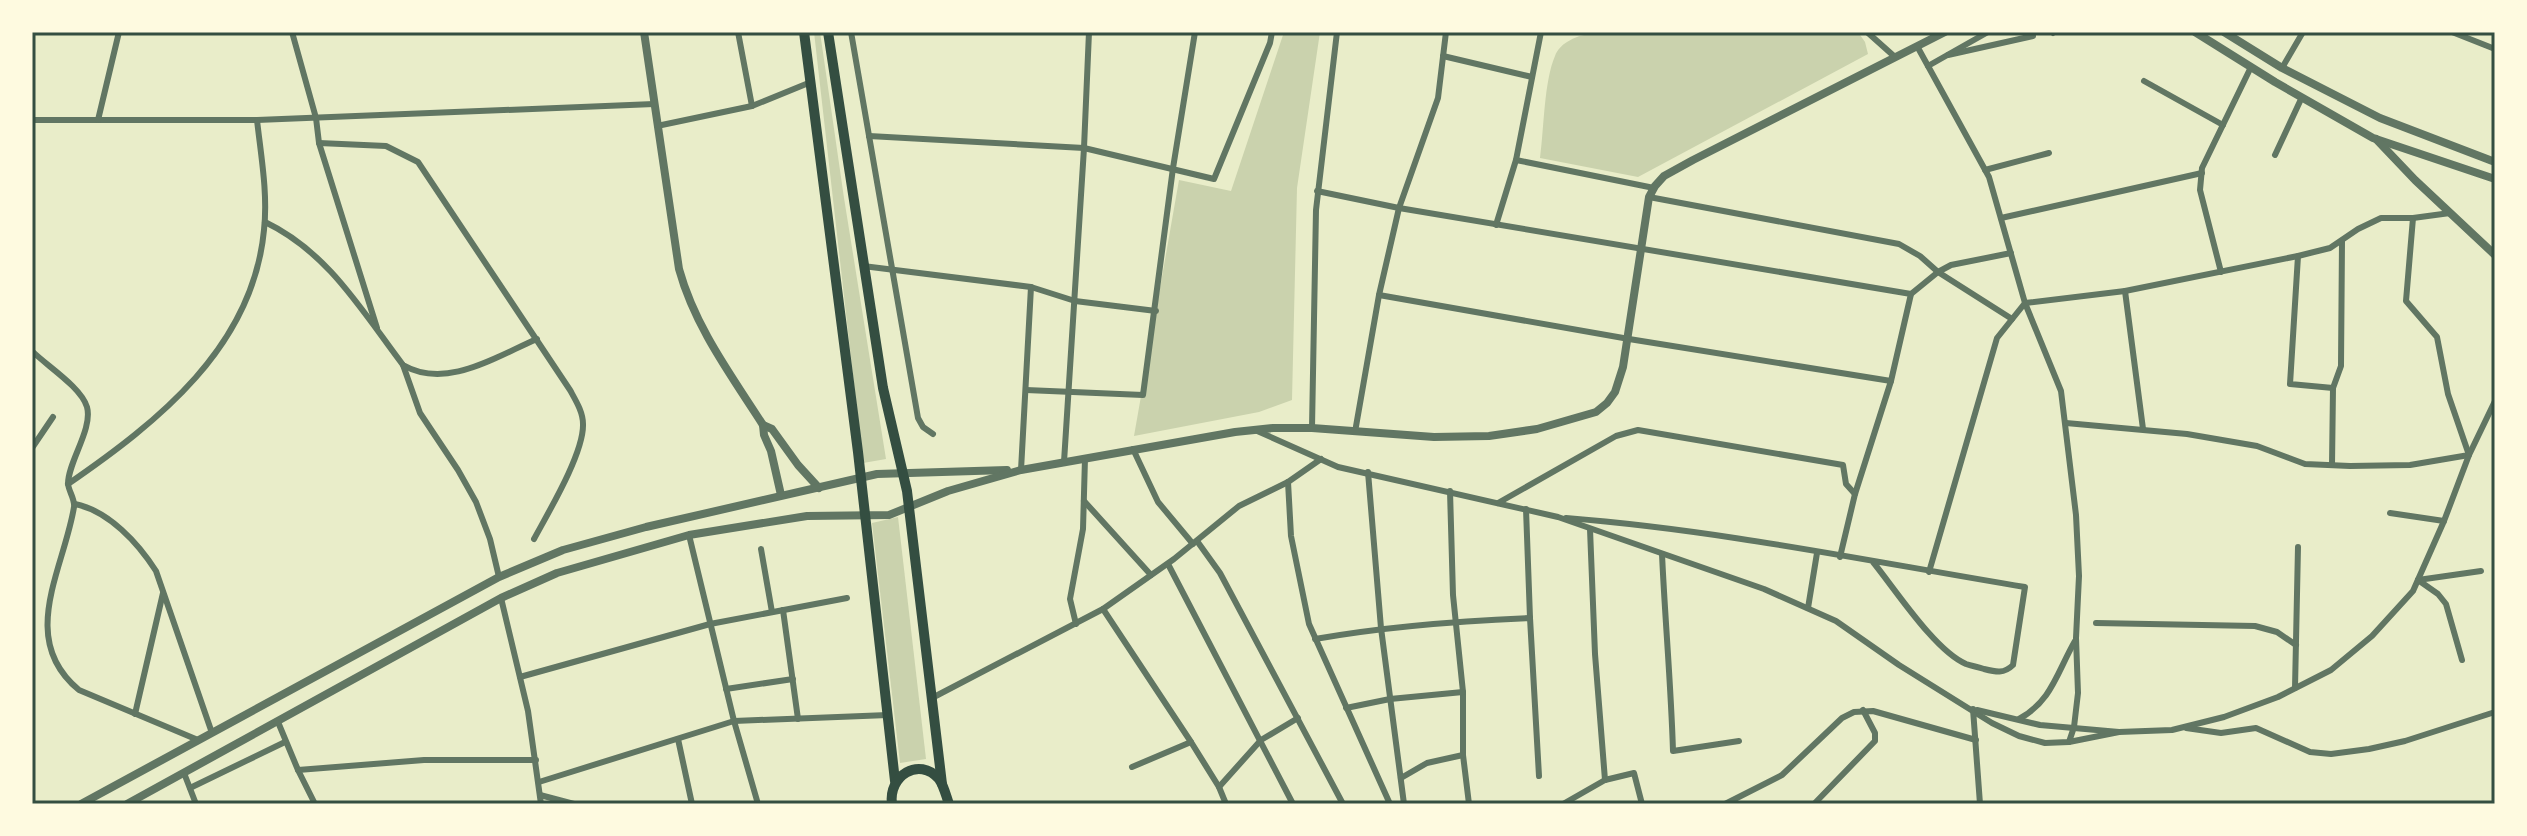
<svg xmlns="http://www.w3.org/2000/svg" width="2527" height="836" font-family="'Work Sans',sans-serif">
<rect width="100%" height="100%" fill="#e9edc9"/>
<g fill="#cad2ad">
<polygon points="814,32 820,32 844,198 886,459 863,463"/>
<polygon points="1284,32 1320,32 1297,188 1292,400 1259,412 1134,436 1179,180 1231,191"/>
<path d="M 1617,32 L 1858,32 L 1865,42 L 1868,54 L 1638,177 L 1540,158 C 1544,129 1544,81 1555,56 C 1557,50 1562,45 1567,42 C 1582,32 1601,33 1617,32 Z"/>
<polygon points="898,517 926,759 900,763 872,523"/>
</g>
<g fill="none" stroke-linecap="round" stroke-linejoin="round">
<g stroke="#617663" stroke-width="6">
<polyline points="292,32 316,118 319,143 377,328"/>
<polyline points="738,32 752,106"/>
<polyline points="851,32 918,418 923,427 933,434"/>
<polyline points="1867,32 1895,57"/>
<polyline points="2052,32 2053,33"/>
<polyline points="2452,32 2495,49"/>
<polyline points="1917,46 1989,177 2025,303 2061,391 2076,515 2079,576 2076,638 2078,693 2074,727 2069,742"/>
<polyline points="1948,55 2033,36"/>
<polyline points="1443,56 1532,77"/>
<polyline points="1928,66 1988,32"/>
<polyline points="2282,68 2303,32"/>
<polyline points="2144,81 2223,125"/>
<polyline points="32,120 257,120 654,104"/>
<polyline points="98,120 119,32"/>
<polyline points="657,126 752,106 811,82"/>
<polyline points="869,136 1084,148 1214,179 1270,43 1272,32"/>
<path d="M 319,143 L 386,146 L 418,162 L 570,390 C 576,401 583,412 583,424 C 584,453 548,513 534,539"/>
<polyline points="2275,155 2302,97"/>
<polyline points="1516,160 1654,188"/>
<polyline points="1985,170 2049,153"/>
<polyline points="1317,191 1399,208 1911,294"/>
<polyline points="1649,197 1899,244 1920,256 1938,272 2012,319"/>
<polyline points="2001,218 2202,173"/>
<path d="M 265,222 C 328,252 362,311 403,365 C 446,390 495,357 537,339"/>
<polyline points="1496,225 1516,160 1541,32"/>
<polyline points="2298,256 2290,384 2333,388 2332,465"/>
<polyline points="863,266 1031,287 1075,301 1156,311"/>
<polyline points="2221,272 2200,190 2202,168 2251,67"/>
<polyline points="2125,291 2143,429"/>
<polyline points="1379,295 1629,339 1891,381"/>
<path d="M 32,351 C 47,366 81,387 87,407 C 93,429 68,462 68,484 C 69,492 75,499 74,507 C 64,569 17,639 79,690 L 198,740"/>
<polyline points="403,365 420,413 458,470 476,502 490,539 499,577"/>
<polyline points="2333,388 2341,366 2342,241"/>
<polyline points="1026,390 1143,395 1173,168 1195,32"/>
<polyline points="2066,423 2187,434 2257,446 2305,464 2350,466 2410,465 2469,455 2448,394 2437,337 2406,301 2413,218"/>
<polyline points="1312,428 1316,210 1337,32"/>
<polyline points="1255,430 1338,467 1558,517 1764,589 1836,621 1899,665 1992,723 2019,736 2045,743 2069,742 2119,732"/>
<polyline points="1355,432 1379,295 1399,208 1438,98 1446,32"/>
<polyline points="32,448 53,417"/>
<polyline points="1133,449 1158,502 1193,544"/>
<polyline points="1064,462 1084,148 1089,32"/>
<polyline points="1021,470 1031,287"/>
<polyline points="1368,472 1381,628 1404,804"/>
<polyline points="1288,482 1291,536 1309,624 1390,804"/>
<path d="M 68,484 C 158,422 253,347 264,230 C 268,194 261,156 257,120"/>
<polyline points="1450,491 1453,595 1463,692 1463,755 1469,804"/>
<polyline points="1084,501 1151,575"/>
<polyline points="1498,503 1616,436 1638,430 1843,465 1846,484 1855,494"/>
<path d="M 75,504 C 109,511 138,543 156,571 L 212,733"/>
<polyline points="1526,509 1530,618"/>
<polyline points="2390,513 2444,521"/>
<path d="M 1566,518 C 1720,530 1873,562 2025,587 L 2013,665 C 2004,674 1996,672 1984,669 C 1978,667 1972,666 1966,664 C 1935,651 1895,589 1873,562"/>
<polyline points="1590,529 1595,654 1605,780"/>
<polyline points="689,535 734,721 758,804"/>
<polyline points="1197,541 1220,573 1343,804"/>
<polyline points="761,549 772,612"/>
<path d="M 1662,554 C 1665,620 1671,685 1673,751 L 1739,741"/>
<polyline points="1840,557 1855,494 1891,381 1911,294 1938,272 1951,265 2011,253"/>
<polyline points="1168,564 1293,804"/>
<polyline points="1929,572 1997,338 2025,303 2125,291 2298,256 2330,248 2358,229 2381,218 2413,218 2450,213"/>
<polyline points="2418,580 2438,594 2446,604 2462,660"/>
<polyline points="2418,580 2481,571"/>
<polyline points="501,598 528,711 541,804"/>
<polyline points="1808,608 1817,553"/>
<polyline points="1103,609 1191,742 1219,787 1226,804"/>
<polyline points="783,610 798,719"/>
<polyline points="2096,623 2255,626 2277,632 2296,645"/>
<polyline points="1076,624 1070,599 1083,529 1085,458"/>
<path d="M 1315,639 C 1388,626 1456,621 1530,618 L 1539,776"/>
<polyline points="520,677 710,624 847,598"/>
<polyline points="2295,688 2298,547"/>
<polyline points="726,689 793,679"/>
<polyline points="932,698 1103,609 1174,559 1239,506 1288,482 1321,459"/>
<polyline points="1346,708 1390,699 1463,692"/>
<polyline points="1973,709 1980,804"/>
<polyline points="1977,710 2040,725 2119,732 2172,730 2224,717 2278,697 2331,670 2372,636 2413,591 2444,521 2469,455 2495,401"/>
<polyline points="135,714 163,593"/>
<path d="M 2019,719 C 2052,701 2057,672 2075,641"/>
<polyline points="278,722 298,770 315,804"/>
<polyline points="2186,728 2221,733 2256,728 2310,752 2331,754 2369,749 2405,741 2495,712"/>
<polyline points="678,739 692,804"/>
<polyline points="1132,767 1191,742"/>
<polyline points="298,770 424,760 536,760"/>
<polyline points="184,773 196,804"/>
<polyline points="1401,778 1427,763 1463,755"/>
<polyline points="539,782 734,721 888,715"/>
<polyline points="1219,787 1261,740 1298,718"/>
<polyline points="190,788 285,742"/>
<polyline points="540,795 574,804"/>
<polyline points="1563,804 1605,780 1634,773 1642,804"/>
<polyline points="1725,804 1782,775 1842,718 1854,712 1873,711 1976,740"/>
<polyline points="1814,804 1875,741 1875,733 1863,710"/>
</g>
<g stroke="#617663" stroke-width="8">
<path d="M 644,32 L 679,269 C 695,327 731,375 763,425 L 772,429 L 798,465 L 819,488"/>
<polyline points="2195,32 2275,82 2373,138 2495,179"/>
<polyline points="2224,32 2282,68 2380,118 2495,162"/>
<polyline points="2376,139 2415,180 2495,255"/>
<polyline points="763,425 764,435 771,451 781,495"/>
<polyline points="81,804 499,577 563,550 646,527 877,474 1007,470"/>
<polyline points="127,804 501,598 557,573 689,535 807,516 889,515 948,491 1021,470 1235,432 1273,428 1312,428 1434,437 1489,436 1537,429 1596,412 1607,403 1615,392 1623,367 1649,197 1655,186 1664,176 1693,160 1945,32"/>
</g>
<g stroke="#344e41" stroke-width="10">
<polyline points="804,32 858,452 895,781"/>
<polyline points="828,32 883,388 907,491 942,784"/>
<path d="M 892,804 C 888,776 919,756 939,779 C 944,786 946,796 949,804"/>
</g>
</g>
<rect width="2527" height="836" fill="none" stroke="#fefae0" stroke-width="68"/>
<rect x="34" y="34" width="2459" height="768" fill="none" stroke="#344e41" stroke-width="3"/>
</svg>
